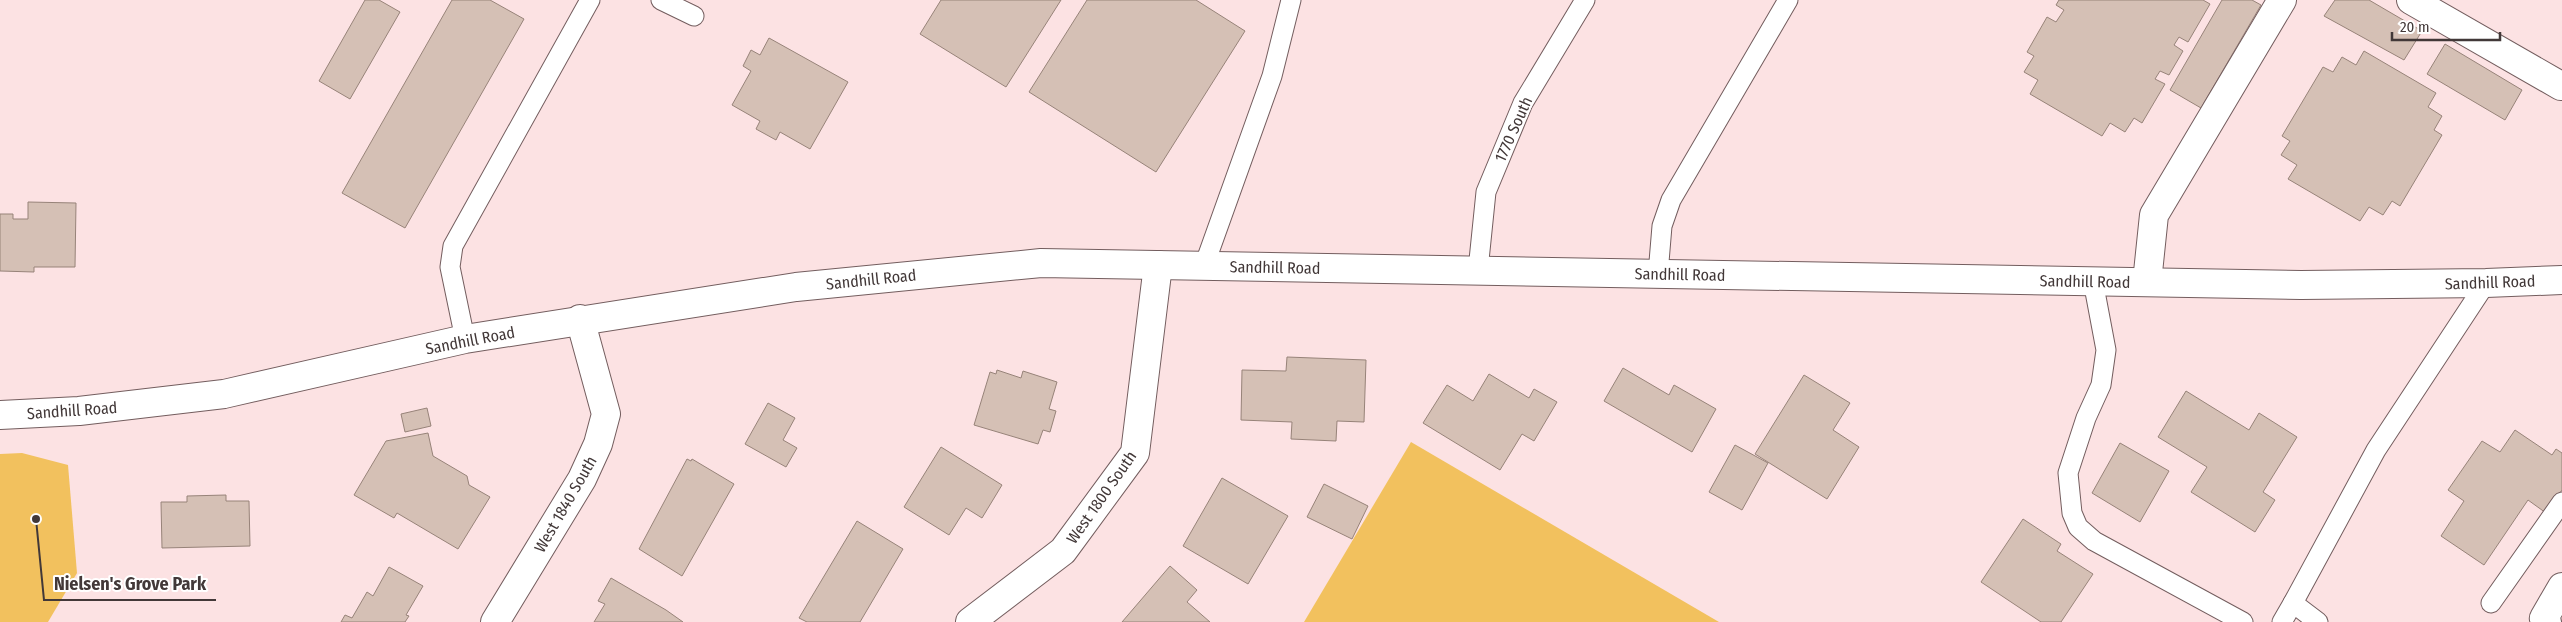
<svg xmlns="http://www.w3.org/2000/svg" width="2562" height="622" font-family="'Fira Sans Condensed',sans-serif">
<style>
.green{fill:#f2c15e}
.building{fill:#d5c0b5;stroke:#978379}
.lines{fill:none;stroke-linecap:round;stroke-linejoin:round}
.service-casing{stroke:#735d5e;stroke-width:21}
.minor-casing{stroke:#735d5e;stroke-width:30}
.tertiary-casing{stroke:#735d5e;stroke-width:30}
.service{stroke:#fff;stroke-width:19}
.minor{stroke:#fff;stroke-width:28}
.tertiary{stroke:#fff;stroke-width:28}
.labels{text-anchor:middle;stroke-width:4;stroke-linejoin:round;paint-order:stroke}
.street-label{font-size:16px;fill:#423838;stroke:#fff}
.leader{fill:none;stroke:#423838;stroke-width:2}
.callout-dot{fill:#423838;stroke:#fff;stroke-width:2}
.callout-label{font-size:18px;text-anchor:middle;font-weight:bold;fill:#423838;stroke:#fff;stroke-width:4;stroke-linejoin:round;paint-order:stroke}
</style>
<rect width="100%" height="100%" fill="#fce2e3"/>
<g class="green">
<polygon points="1411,442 1719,622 1304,622"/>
<polygon points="22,453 68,465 77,573 48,622 0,622 0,454"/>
</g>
<g class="building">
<polygon points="365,0 379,0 400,12 350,99 319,81"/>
<polygon points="452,0 490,0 524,19 405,228 342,193"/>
<polygon points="941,0 1061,0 1006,87 920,34"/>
<polygon points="1087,0 1196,0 1245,31 1156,172 1029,92"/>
<polygon points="2059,0 2203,0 2210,4 2188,42 2179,37 2174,45 2183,51 2169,75 2160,71 2155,79 2165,84 2142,123 2134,118 2125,132 2110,123 2102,136 2030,94 2038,80 2024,72 2034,56 2027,52 2047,17 2056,22 2064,10 2056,5"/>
<polygon points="2222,0 2252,0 2261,5 2201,108 2170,90"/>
<polygon points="2369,0 2422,31 2404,60 2324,16 2335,0"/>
<polygon points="769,38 848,82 810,149 780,132 776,140 756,129 760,121 732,105 751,71 743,66 751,50 760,55"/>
<polygon points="2445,44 2522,90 2505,120 2427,74"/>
<polygon points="2364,51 2436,93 2428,107 2442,116 2434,130 2442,135 2400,206 2392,201 2383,215 2369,207 2360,221 2288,179 2297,165 2281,155 2290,141 2282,136 2323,67 2333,72 2342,57 2356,65"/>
<polygon points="28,202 76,203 75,267 34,267 34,272 0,271 0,214 13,214 13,219 28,219"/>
<polygon points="1287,357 1366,360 1364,422 1337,421 1336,441 1291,439 1292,422 1241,420 1242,370 1286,371"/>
<polygon points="1623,368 1669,395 1674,385 1716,409 1692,452 1604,401"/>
<polygon points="997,370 1021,378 1023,371 1057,382 1049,409 1056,411 1050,432 1043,430 1038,444 974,425 990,372 996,374"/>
<polygon points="1489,374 1529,398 1534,389 1557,402 1534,441 1522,434 1500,470 1423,423 1447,385 1473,401"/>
<polygon points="1804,375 1850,403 1833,430 1859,447 1827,499 1755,454"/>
<polygon points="2186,391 2249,430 2259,413 2297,437 2263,492 2275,500 2255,532 2191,492 2207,467 2158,437"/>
<polygon points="768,403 795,418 783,440 797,448 786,467 745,444"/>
<polygon points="427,408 431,426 405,432 401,414"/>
<polygon points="2515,430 2552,455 2556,449 2562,453 2562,490 2546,513 2528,500 2484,565 2441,536 2464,501 2448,490 2482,441 2500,452"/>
<polygon points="428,433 433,456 467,476 469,485 490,497 458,549 397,513 394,518 354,495 386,441"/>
<polygon points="2120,443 2169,471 2140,522 2092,493"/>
<polygon points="1735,445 1768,463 1742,510 1709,492"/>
<polygon points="941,447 1002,485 982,518 966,508 949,535 904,507"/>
<polygon points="687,459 691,461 692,459 734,484 682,576 639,549"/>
<polygon points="1222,478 1288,516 1248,584 1183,546"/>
<polygon points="1324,484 1368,506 1352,539 1307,517"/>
<polygon points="226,495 226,501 249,501 250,546 162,548 161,502 187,502 187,496"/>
<polygon points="2023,519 2061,544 2057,551 2093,574 2061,622 2041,622 1981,582"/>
<polygon points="857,521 903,549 860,622 807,622 799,618"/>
<polygon points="1170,566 1197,590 1187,602 1210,622 1122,622"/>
<polygon points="389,567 423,586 406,615 409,616 405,622 341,622 345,615 352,618 367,592 373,596"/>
<polygon points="611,578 666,610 683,622 594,622 605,604 598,601"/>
</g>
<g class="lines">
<g class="service-casing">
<g id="service">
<polyline points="661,0 694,16"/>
<polyline points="1204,266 1272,76 1291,0"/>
<polyline points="1478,270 1486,192 1523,103 1585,0"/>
<polyline points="1658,274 1662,226 1671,200 1788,0"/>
<polyline points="2093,281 2106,350 2101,385 2086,418 2068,473 2072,513 2078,527 2094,541 2243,622"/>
<polyline points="465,339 450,267 453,246 590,0"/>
<polyline points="2491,603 2562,502"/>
<polyline points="2282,622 2293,603"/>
<polyline points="2318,622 2293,603 2376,450 2486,283"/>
</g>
</g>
<g class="minor-casing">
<g id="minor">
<polyline points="2411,0 2561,86"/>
<polyline points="2147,282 2154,215 2282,0"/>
<polyline points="495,622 582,479 598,444 606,414 580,319"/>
<polyline points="970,622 1063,551 1135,453 1158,265"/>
<polyline points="2547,622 2544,618 2562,587"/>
</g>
</g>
<g class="tertiary-casing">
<polyline id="tertiary" points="0,415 79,411 224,394 465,339 796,287 1041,263 2301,285 2486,283 2562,280"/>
</g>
<use href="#service" class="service"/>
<use href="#minor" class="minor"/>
<use href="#tertiary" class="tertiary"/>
</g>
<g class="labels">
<g class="street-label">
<text transform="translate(1513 129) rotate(-66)" y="6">1770 South</text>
<text transform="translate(1275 267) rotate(1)" y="6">Sandhill Road</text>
<text transform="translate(1680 274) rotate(1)" y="6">Sandhill Road</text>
<text transform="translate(871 279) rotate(-6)" y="6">Sandhill Road</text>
<text transform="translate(2085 281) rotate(1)" y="6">Sandhill Road</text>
<text transform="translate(2490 282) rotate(-2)" y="6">Sandhill Road</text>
<text transform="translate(470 340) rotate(-11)" y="6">Sandhill Road</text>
<text transform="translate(72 410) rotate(-4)" y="6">Sandhill Road</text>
<text transform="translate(1101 497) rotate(-55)" y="6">West 1800 South</text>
<text transform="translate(565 504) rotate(-60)" y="6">West 1840 South</text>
</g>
</g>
<path class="leader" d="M36 519L44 600H216"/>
<circle class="callout-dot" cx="36" cy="519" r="5"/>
<g class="callout-label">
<text x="130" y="590">Nielsen's Grove Park</text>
</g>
<path d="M2392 32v8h108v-8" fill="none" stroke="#423838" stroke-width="2.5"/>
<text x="2400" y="32" font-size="15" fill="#423838" stroke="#ffffff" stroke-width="4" paint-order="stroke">20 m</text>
</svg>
